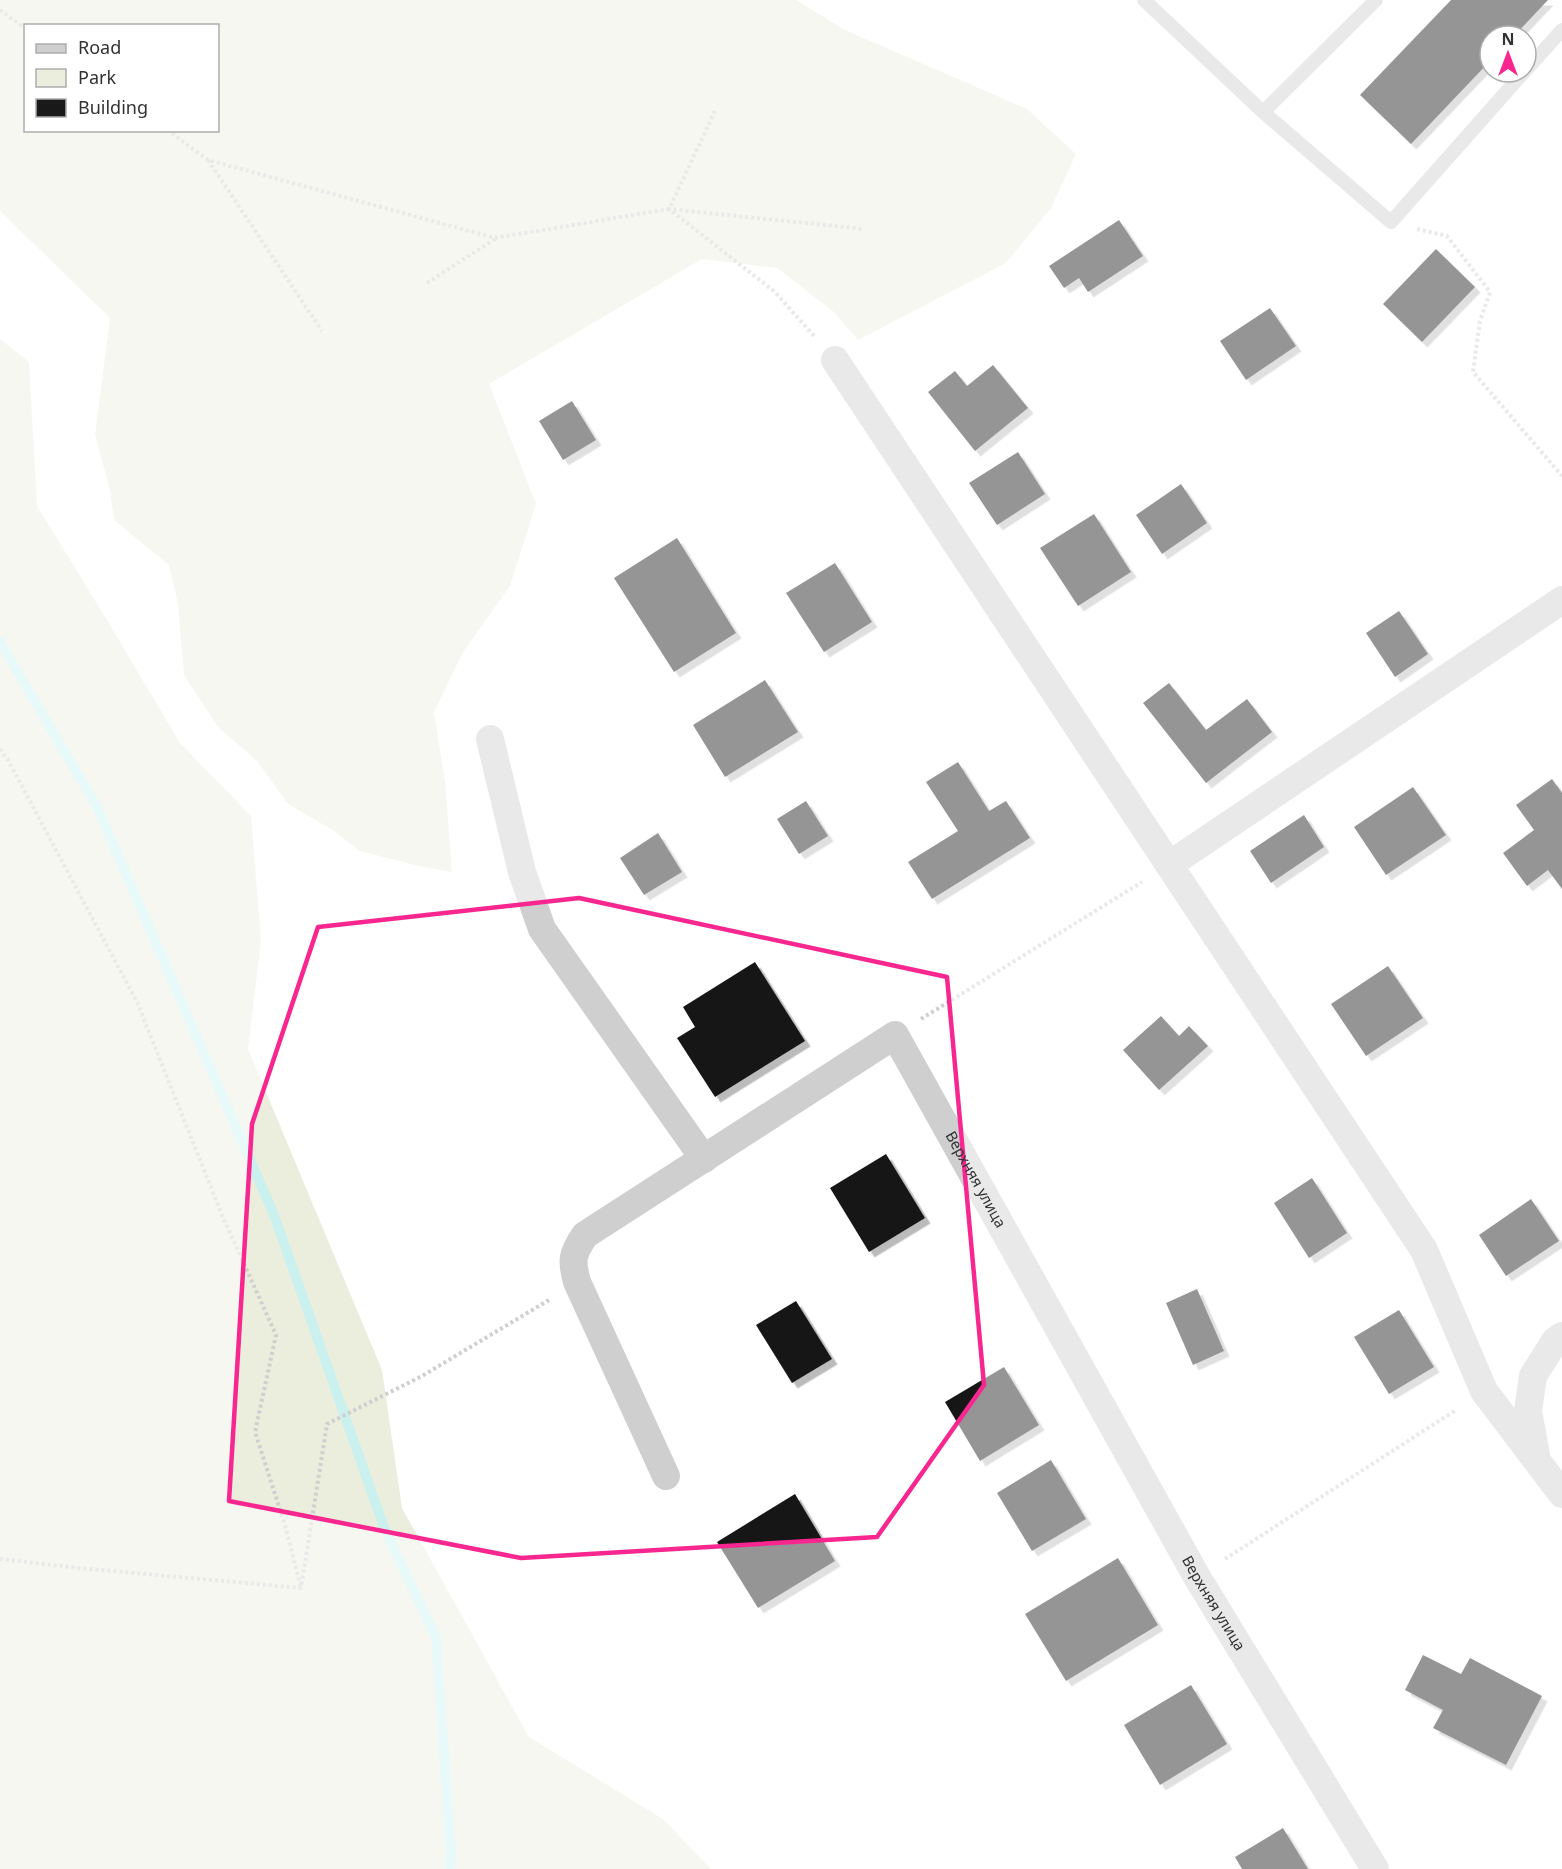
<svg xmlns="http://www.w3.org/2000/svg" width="1562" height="1869" font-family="'Noto Sans',sans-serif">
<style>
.green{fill:#eceedd;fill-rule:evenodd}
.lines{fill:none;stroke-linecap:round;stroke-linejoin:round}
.stream{stroke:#cbf1ef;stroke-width:10}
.building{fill:#191919;filter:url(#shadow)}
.path{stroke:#cfcfcf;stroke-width:4;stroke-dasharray:3 3;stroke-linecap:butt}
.service{stroke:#cfcfcf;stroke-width:14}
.minor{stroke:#cfcfcf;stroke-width:28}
.marked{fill:none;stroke:#f7278f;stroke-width:4.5;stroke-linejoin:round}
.labels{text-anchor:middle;stroke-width:6;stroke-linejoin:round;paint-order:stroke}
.street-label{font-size:15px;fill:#323232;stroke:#fff}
</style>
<defs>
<filter id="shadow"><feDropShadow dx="5.5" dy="5.5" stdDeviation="0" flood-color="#0004"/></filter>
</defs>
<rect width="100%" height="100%" fill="#fff"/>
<g class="green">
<path d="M0,0H796L845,30L1027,109L1076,154L1051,208L1006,263L858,340L834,312L777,268L702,259L489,384L536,504L510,586L463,652L434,712L445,781L452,872L419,866L360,851L334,831L288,804L257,761L218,727L184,675L178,604L169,565L114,520L110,490L95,435L110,318L0,211ZM26,26H218V130H26Z"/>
<polygon points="0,339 29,362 37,506 104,615 180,743 251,816 261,941 248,1049 382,1370 402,1508 529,1737 663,1819 711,1869 0,1869"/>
</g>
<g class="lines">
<polyline class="stream" points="0,642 97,807 274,1215 385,1530 436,1637 451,1854 450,1869"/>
</g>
<g class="building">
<polygon points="1451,0 1548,0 1514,36 1490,36 1490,61 1411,144 1360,95"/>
<polygon points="1119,220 1143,256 1088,292 1079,278 1064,288 1049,266"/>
<polygon points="1436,249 1475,287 1422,342 1383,304"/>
<polygon points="1270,308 1296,346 1246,380 1220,341"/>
<polygon points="993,365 1028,408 975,451 928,392 955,371 967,386"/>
<polygon points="572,401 596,440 563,460 539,421"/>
<polygon points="1018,452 1045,494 997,525 969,483"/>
<polygon points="1181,484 1207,523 1162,554 1136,515"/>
<polygon points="1094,514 1131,572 1078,606 1040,548"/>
<polygon points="677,538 736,633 674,672 614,578"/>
<polygon points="835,563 872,622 824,652 786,593"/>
<polygon points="1399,611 1428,654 1395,677 1366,633"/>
<polygon points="765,680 798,732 725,777 693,725"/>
<polygon points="1169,683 1206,730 1247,699 1272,732 1206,783 1143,703"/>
<polygon points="958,762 989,811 1006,801 1030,838 932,899 908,862 958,831 926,782"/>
<polygon points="1552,779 1562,793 1562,889 1548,870 1527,886 1503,853 1534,830 1516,805"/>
<polygon points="1413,787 1446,835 1386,875 1354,827"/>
<polygon points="806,801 828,836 799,854 777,819"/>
<polygon points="1304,815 1324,847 1271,883 1250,851"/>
<polygon points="658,833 682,872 644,895 620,858"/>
<polygon points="755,962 805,1041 715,1097 677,1038 695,1027 683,1007"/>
<polygon points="1388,966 1423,1018 1366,1056 1331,1004"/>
<polygon points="1161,1016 1179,1036 1189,1026 1208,1046 1159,1090 1123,1050"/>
<polygon points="886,1154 925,1218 869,1252 830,1188"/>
<polygon points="1312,1178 1347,1233 1309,1258 1274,1203"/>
<polygon points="1531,1199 1559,1241 1506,1276 1479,1235"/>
<polygon points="1197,1289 1224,1351 1193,1365 1166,1303"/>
<polygon points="796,1301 832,1359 792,1383 756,1325"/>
<polygon points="1399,1310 1434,1367 1389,1394 1354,1337"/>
<polygon points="1004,1367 1039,1425 980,1461 945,1402"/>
<polygon points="1051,1460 1086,1519 1032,1551 997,1493"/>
<polygon points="795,1494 835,1561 758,1608 717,1542"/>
<polygon points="1118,1558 1158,1625 1066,1681 1025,1614"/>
<polygon points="1423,1655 1461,1674 1470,1658 1542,1696 1506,1765 1433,1728 1443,1710 1405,1690"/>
<polygon points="1191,1685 1227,1744 1160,1785 1124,1725"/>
<polygon points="1283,1828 1308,1869 1242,1869 1235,1857"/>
</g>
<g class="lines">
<g class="path">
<polyline points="0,10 26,29"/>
<polyline points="167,130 208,160 495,238 669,209 715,111"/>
<polyline points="208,160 322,331"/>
<polyline points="1417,229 1447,236 1490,292 1480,321 1473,372 1562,476"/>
<polyline points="427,283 495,239"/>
<polyline points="814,336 775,292 669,209 864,229"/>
<polyline points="0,749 8,760 137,1002 222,1215 276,1335 255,1432 285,1525 301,1588"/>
<polyline points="921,1019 1142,882"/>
<polyline points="0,1559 79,1568 301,1588 327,1424 422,1376 549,1300"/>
<polyline points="1225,1559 1456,1410"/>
</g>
<g class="service">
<polyline points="1144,0 1263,112 1391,222 1524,72"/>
<polyline points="1526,70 1562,30"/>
<polyline points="1263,112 1376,0"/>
</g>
<g class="minor">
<polyline points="835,360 1424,1250 1484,1391 1562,1494"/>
<polyline points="490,739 522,872 542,929 704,1159"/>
<polyline points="1169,865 1562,600"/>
<polyline points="1536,1455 1528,1411 1533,1376 1555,1341 1562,1336"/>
<path id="s1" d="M666,1476L577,1282C571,1260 572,1254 585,1235L895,1035L1197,1577L1375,1869"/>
</g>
</g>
<path d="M0 0H1562V1869H0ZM579,898L947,977L984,1385L877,1537L521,1558L229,1501L252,1124L318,927Z" fill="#fff" fill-opacity=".55" fill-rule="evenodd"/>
<path class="marked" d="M579,898L947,977L984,1385L877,1537L521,1558L229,1501L252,1124L318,927Z"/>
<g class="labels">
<g class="street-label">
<text dy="5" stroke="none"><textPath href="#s1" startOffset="798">Верхняя улица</textPath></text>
<text dy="5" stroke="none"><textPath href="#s1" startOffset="1284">Верхняя улица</textPath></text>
</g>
</g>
<rect x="24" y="24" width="195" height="108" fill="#ffffff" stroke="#adadad" stroke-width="1.5"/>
<rect x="36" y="44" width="30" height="9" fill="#cfcfcf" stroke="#adadad" stroke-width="1.5"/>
<text x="78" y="54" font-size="18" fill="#323232">Road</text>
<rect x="36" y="69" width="30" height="18" fill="#eceedd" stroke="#adadad" stroke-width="1.5"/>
<text x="78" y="84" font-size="18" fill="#323232">Park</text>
<rect x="36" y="99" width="30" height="18" fill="#191919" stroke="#adadad" stroke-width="1.5"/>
<text x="78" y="114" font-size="18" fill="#323232">Building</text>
<g transform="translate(1508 54)"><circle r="28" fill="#ffffff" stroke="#adadad" stroke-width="1.5"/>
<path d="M0-4.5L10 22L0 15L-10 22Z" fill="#f7278f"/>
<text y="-9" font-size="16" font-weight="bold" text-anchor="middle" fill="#323232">N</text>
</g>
</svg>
